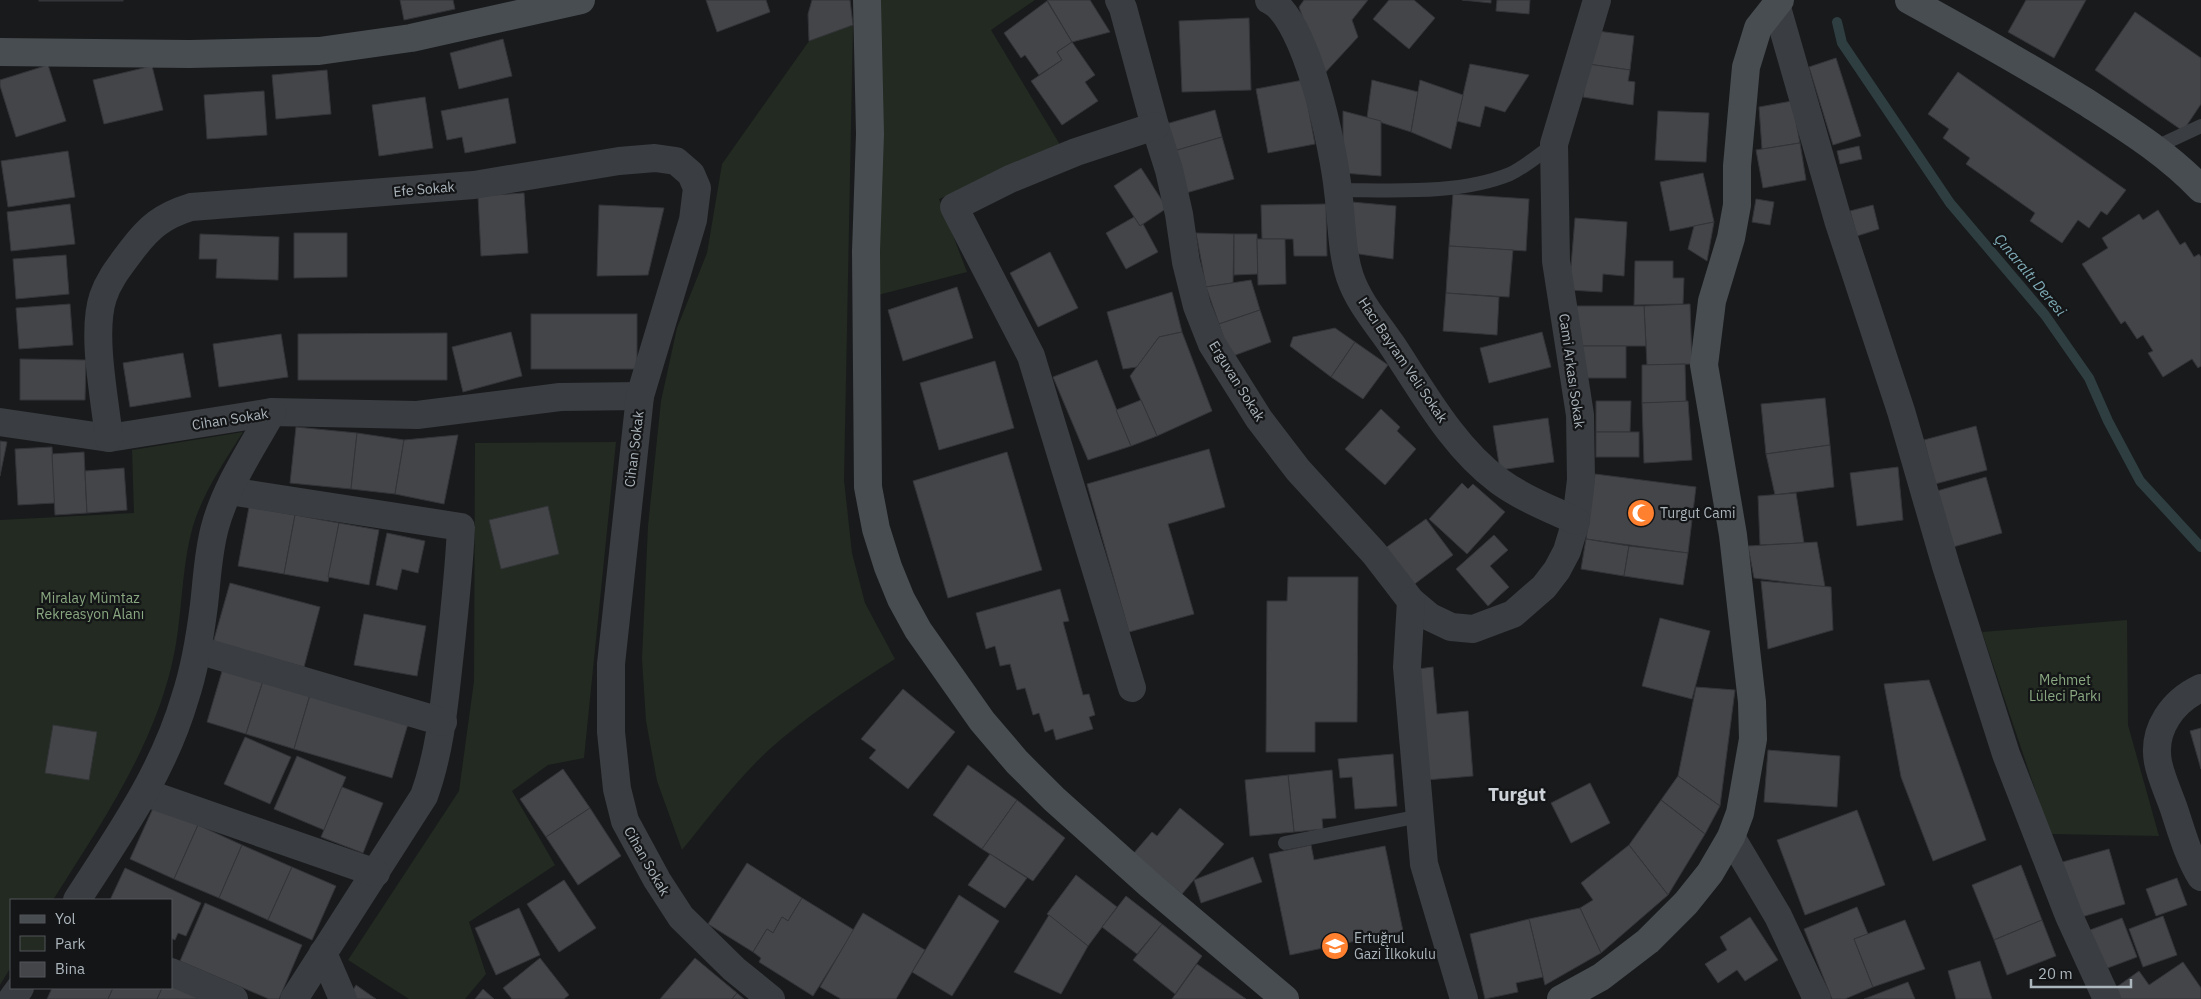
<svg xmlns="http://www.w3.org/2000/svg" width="2201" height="999" font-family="'IBM Plex Sans',sans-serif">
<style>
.green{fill:#222a21}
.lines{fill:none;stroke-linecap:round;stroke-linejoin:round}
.stream{stroke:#2e3e41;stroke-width:10}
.building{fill:#434549;stroke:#333438}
.service{stroke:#3a3d41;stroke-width:14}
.minor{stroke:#3a3d41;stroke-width:28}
.secondary{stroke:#484d51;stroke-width:28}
.labels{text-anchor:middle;stroke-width:4.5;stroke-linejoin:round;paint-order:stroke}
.street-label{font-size:14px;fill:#abb5bc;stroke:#141517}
.poi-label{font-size:14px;fill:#abb5bc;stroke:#141517;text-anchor:start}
.park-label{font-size:14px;fill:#89a881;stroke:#141517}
.water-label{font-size:15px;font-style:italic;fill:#80aeb9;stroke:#141517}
.district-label{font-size:19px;font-weight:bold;fill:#ccd2d8;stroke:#141517}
</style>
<rect width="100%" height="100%" fill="#191a1c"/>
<g class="green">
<polygon points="879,0 1035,0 991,30 1062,148 939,199 967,272 878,295"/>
<path d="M853,25L844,480L852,553L865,603L895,659C857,683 819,708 785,736C745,768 714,811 682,850L657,781L646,721L642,659L648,526L661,401L677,328L707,253L722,164L809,41Z"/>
<path d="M243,432C224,462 204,491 193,526C180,572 183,622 171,668C150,753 99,827 53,900H11V967L0,985V520L134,513L132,450Z"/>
<polygon points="616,442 584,758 548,765 512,791 555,865 469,922 486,974 465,999 409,999 348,960 459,791 474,681 475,443"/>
<polygon points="2127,620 2128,725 2159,836 2050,834 1982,632"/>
</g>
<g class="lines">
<polyline class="stream" points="1837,22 1842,43 1950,203 2045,315 2089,378 2108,421 2140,481 2201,547"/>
</g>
<g class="building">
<rect x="39" y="0" width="84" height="1"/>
<polygon points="400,0 453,0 455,9 404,20"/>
<polygon points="706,0 766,0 770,12 717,32"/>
<polygon points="812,0 850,0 853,25 809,41 808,14"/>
<polygon points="1047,0 1090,0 1110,32 1072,42"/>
<polygon points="1304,0 1368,0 1352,20 1358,37 1323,75 1299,7"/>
<polygon points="1389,0 1414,0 1435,18 1409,49 1373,19"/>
<polygon points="1462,0 1491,0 1491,3"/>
<polygon points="1497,0 1530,0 1529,14 1496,11"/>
<polygon points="2026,0 2086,0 2054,58 2008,32"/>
<polygon points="1047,1 1072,42 1057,52 1062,60 1039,75 1025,55 1021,58 1004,33"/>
<polygon points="2135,12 2201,58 2201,104 2183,131 2095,70"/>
<polygon points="1249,18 1251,90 1182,92 1179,21"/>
<polygon points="1598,31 1634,36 1630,70 1588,64"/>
<polygon points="503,39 512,76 459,89 450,53"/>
<polygon points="1072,42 1095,75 1085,82 1098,101 1062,125 1031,81 1062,60 1057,52"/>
<polygon points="1836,58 1861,136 1833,145 1809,67"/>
<polygon points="1470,64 1529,75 1505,112 1485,106 1480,127 1457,121"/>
<polygon points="1588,64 1630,70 1628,81 1635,82 1633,105 1583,97"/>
<polygon points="48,65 66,121 16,137 0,86 0,80"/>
<polygon points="152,66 163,110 104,124 93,80"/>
<polygon points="327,70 331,114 276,119 272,75"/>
<polygon points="1958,72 2126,190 2107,215 2101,211 2089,228 2078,220 2062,243 2030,221 2035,213 1966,164 1970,158 1943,138 1949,129 1928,114"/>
<polygon points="1303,80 1315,144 1268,153 1256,89"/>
<polygon points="1372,80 1418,92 1411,132 1367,118"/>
<polygon points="1420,80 1463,95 1451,149 1411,132"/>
<polygon points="264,91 267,135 207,139 204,95"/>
<polygon points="425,97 433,148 379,156 372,105"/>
<polygon points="508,98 516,143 465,153 462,137 447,140 441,111"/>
<polygon points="1792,101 1800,143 1762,149 1759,107"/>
<polygon points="1215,110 1222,137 1174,151 1166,124"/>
<polygon points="1343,111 1381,121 1381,176 1343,173"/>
<polygon points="1658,111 1709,113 1706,162 1655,160"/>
<polygon points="1222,137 1234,179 1186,193 1174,151"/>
<polygon points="1800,143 1806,180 1763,188 1756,150"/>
<polygon points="1859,146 1862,159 1840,164 1837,151"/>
<polygon points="68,151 75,197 8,207 1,161"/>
<polygon points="1141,168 1167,208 1140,226 1114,186"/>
<polygon points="1703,173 1714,222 1670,231 1660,182"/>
<polygon points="524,193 528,253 481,256 478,196"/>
<polygon points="1453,194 1529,199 1526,251 1449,246"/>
<polygon points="1756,199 1774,202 1770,225 1752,222"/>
<polygon points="1352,202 1396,206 1393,259 1352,253"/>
<polygon points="70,204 75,244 11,251 7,212"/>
<polygon points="1326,204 1327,256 1294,256 1293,239 1262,239 1261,205"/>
<polygon points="599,205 664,208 648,275 597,276"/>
<polygon points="1873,205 1879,229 1857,236 1850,211"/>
<polygon points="2158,210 2180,245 2185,242 2194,257 2199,254 2201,257 2201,366 2198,368 2192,359 2163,377 2148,353 2153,351 2143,335 2137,339 2125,321 2121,324 2082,264 2108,248 2102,238 2139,214 2143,220"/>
<polygon points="1134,217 1140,226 1143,224 1158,252 1126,269 1106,233"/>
<polygon points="1575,218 1627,222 1624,276 1603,274 1602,292 1569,290"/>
<polygon points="1714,222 1707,261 1688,249 1694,226"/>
<polygon points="294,233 347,233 347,277 294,278"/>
<polygon points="1196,233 1234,234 1233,283 1206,287"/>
<polygon points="200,234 279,237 278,280 216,278 217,259 199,259"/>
<polygon points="1234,234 1257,234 1258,274 1234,275"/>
<polygon points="1257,239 1285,239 1286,284 1258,285"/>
<polygon points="1449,246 1513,250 1509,297 1446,293"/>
<polygon points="1050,252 1078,308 1038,327 1010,273"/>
<polygon points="66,255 69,294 16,299 13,259"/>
<polygon points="1635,261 1673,261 1673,278 1684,278 1683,304 1634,305"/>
<polygon points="1251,280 1260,310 1219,324 1206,287"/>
<polygon points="957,287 973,338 903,361 888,310"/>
<polygon points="1172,292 1182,332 1159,337 1137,367 1123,369 1107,312"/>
<polygon points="1446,293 1499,297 1497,335 1443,331"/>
<polygon points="70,304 73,345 19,349 16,308"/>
<polygon points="1690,304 1692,364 1647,365 1644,306"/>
<polygon points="1575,306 1644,306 1646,346 1580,346"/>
<polygon points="1260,310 1271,342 1230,357 1219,324"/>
<rect x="531" y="314" width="106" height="55"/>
<polygon points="1335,328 1355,342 1331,377 1290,346 1293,337"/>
<polygon points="511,332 522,376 463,392 452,347"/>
<polygon points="1182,332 1212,411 1157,436 1130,376 1159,337"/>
<polygon points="1542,332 1551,367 1489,383 1480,348"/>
<polygon points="447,333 447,380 298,380 298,334"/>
<polygon points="281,334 288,377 219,387 213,344"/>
<polygon points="1355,342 1388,365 1363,399 1331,377"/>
<polygon points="1580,346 1626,346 1626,378 1579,378"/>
<polygon points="183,353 191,397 130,407 123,363"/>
<polygon points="20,359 86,360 85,400 20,400"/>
<polygon points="1097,360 1131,446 1088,460 1053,377"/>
<polygon points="995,361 1014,428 939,450 920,383"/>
<polygon points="1685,364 1686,402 1642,403 1642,365"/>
<polygon points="1825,398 1830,445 1766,454 1761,404"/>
<polygon points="1141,400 1157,436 1131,446 1116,410"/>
<polygon points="1596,401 1631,401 1630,432 1596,432"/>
<polygon points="1688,401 1692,460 1644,463 1642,403"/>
<polygon points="1381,409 1400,427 1397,431 1416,449 1385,485 1345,449"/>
<polygon points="1548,418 1554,462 1500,470 1493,426"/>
<polygon points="1976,426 1987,470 1935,484 1924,440"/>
<polygon points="296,427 357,433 351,489 290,483"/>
<rect x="1596" y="432" width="43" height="25"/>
<polygon points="357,433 404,440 395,494 351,489"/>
<polygon points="458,435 444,504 395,494 404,440"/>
<polygon points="0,441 7,442 0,476"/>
<polygon points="1830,445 1834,487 1775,495 1766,454"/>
<polygon points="52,447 55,503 18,505 15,449"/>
<polygon points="1209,449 1225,507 1168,524 1194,614 1129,632 1087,484"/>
<polygon points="84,452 87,513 55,515 52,454"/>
<polygon points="1007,452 1042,570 948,598 913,481"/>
<polygon points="1898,467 1903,520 1857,526 1850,473"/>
<polygon points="124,468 127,510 87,513 85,471"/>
<polygon points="1595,474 1696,487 1688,553 1586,539"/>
<polygon points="1986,477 2002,533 1953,547 1937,491"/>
<polygon points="1462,483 1468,489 1473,484 1505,512 1467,554 1429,519"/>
<polygon points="1796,493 1804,543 1760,545 1758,496"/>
<polygon points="548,506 559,554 501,569 489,520"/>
<polygon points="249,507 295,515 284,574 238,566"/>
<polygon points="295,515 339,523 328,582 284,574"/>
<polygon points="1426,519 1453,555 1412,586 1384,549"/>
<polygon points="339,523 379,530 369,585 328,577"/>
<polygon points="387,533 425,541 418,573 402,569 397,590 376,585"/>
<polygon points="1494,535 1508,550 1490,566 1509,587 1488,606 1456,569"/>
<polygon points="1586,539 1629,546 1624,576 1581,569"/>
<polygon points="1817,542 1825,587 1754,578 1748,546"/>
<polygon points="1629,546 1688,553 1683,585 1624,576"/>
<polygon points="1288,577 1358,577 1357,722 1315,722 1315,752 1266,752 1267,601 1287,601"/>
<polygon points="1761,581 1831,587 1833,630 1768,649"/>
<polygon points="230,583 320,607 304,667 213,643"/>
<polygon points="1060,589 1069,621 1063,622 1083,695 1089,694 1095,715 1089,717 1093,729 1056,740 1053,729 1045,732 1039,713 1033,715 1025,688 1017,690 1010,664 1000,666 995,646 986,649 976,613"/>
<polygon points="364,614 426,626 417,676 354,665"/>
<polygon points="1660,618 1710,631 1692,699 1642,686"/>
<polygon points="1433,667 1437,714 1468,711 1473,776 1426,780 1418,669"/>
<polygon points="223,668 263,681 246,734 207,722"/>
<polygon points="1929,680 1986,840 1933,861 1901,777 1884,684"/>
<polygon points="263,681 310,695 294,749 246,734"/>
<polygon points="1696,687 1735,690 1720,806 1678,776"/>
<polygon points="903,689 955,732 908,789 869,758 876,750 861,739"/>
<polygon points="310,695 408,724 392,778 294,749"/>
<polygon points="53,725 97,732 89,780 45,773"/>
<polygon points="2201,728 2201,769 2190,731"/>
<polygon points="245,737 291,757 270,804 224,784"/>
<polygon points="1768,750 1840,756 1837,807 1764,802"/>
<polygon points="1393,754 1397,806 1355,809 1352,777 1340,778 1338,759"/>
<polygon points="297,756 346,777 324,830 274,809"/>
<polygon points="968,765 1017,800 982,849 933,815"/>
<polygon points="563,769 590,808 546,837 520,799"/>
<polygon points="1332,770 1336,818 1322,819 1323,829 1294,832 1288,775"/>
<polygon points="1288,775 1294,832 1250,836 1245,780"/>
<polygon points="1678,776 1720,806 1705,834 1661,800"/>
<polygon points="1590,783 1610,823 1571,843 1551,803"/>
<polygon points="342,787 383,803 363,853 321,837"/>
<polygon points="1017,800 1065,838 1033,881 982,849"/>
<polygon points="1661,800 1705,834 1668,895 1629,845"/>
<polygon points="154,806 198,825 174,879 130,859"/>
<polygon points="590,808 621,856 578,885 546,837"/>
<polygon points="1180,808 1224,844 1182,894 1133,854 1152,832 1157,836"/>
<polygon points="1857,810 1885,885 1805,915 1777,840"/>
<polygon points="198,825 242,845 219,898 174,879"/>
<polygon points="242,845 292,867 268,920 219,898"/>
<polygon points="1311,845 1314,860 1385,846 1403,931 1290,955 1269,854"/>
<polygon points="1629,845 1668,895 1601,953 1580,908 1593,900 1581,883"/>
<polygon points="2109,849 2125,904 2075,919 2059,863"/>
<polygon points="990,854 1027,878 1005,908 968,885"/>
<polygon points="1253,857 1262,882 1201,903 1194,880"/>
<polygon points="747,863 802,898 788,921 782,917 773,933 767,929 753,952 708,924"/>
<polygon points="2021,865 2042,920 1994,940 1972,885"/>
<polygon points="292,867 336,886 312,940 268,920"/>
<polygon points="125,868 201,903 186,936 178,933 175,940 171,938 171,900 110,900"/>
<polygon points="1076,875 1117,907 1088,946 1047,914"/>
<polygon points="2177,878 2187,905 2156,916 2146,889"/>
<polygon points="564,880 596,928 559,952 527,904"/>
<polygon points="959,895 999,921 952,996 912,972"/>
<polygon points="1126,896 1162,924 1137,954 1102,927"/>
<polygon points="802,898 854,930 813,996 759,962 761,958 753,952 767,929 773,933 782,917 788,921"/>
<polygon points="205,903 302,945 279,999 269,999 180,961"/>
<polygon points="1857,907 1868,934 1854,939 1873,987 1845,999 1832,999 1804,929"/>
<polygon points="519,908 540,955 496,975 475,928"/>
<polygon points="1580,908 1601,953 1545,985 1529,919"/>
<polygon points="863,913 925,950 896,999 841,999 820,987"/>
<polygon points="1049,915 1088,946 1061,994 1014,972"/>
<polygon points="2163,916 2177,955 2143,967 2129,929"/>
<polygon points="1750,917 1778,960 1745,981 1737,970 1718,983 1705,964 1727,950 1720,937"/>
<polygon points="2122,918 2137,957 2097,972 2082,933"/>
<polygon points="1529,919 1543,977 1516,983 1518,992 1485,999 1470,934"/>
<polygon points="1905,920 1925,969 1873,987 1854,939"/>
<polygon points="2042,920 2056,956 2007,975 1994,940"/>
<polygon points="1162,924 1202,956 1175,994 1133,960"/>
<polygon points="540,958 569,995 564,999 512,999 503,988"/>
<polygon points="695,958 737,993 732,999 660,999"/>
<polygon points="1980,961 1992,999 1956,999 1948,971"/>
<polygon points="2183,962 2201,988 2201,999 2121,999 2114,989 2139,971 2149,985"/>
<polygon points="1197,964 1246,999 1172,999"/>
<polygon points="1908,982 1915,999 1864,999"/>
<polygon points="171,984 206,999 157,999 162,988 171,988"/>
<polygon points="356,985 376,999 355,999 352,992"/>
<polygon points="52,988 113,988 108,999 47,999"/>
<polygon points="113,988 162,988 157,999 108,999"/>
<polygon points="483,989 494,999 475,999"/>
<polygon points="737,993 744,999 732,999"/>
</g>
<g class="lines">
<g class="service">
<polyline points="2154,148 2201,126"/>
<path d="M1338,190C1392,190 1459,195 1510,174C1525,167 1540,154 1554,144"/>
<polyline points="1285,843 1420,816"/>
</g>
<g class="minor">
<polyline points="1119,0 1123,8 1155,126 1169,170 1179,214 1186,262 1197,306 1212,344 1259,419 1298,470 1374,553 1411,601 1430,617 1451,627 1473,629 1513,614 1544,587 1557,570 1567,551 1576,521 1581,480 1580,415 1556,261 1554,144 1597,0"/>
<path d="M1269,0C1307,17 1334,151 1338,191C1342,220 1341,250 1350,277C1359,303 1377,323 1392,345C1423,392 1453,447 1499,481C1522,498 1551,509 1576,521"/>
<polyline points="1776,4 1838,220 1901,411 1946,566 2006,754 2069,916 2107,999"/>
<polyline points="0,422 109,438 272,412 417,415 560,397 640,396"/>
<path d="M109,438C105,400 91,333 103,297C109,279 120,266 131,251C149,227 162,216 191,207L474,185L619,161L655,158L676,161L691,174L697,188L693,220L640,396L611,664V732L617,789L625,821L657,880L681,917L734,969L771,999"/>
<path d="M229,491L461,527C459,572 454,616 449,661C444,706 440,752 424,796L294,999"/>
<polyline points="1411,601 1407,667 1424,864 1464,999"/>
<polyline points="198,650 443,722"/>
<polyline points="1132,688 1031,356 954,207 1010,179 1076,152 1155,126"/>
<path d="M2201,688C2173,701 2152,729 2158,762C2161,778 2169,794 2174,809C2182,833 2188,856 2201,877"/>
<polyline points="146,793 376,873"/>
<polyline points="1731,837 1778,916 1817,999"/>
<path d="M77,900C119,835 163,773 185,698C195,668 200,637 204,605C207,579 208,552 215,527C226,486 252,448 272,412"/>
<polyline points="323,953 343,999"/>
<polyline points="171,972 234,999"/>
<polyline points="12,999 20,988"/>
</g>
<g class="secondary">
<polyline points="867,0 870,134 866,251 868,487 876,529 888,567 901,599 918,630 982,721 1017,762 1054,799 1150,885 1285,999"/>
<path d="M1909,0C1969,33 2028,66 2086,102C2126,128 2168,154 2201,189"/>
<polyline points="0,52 190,54 319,51 411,38 581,0"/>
<polyline points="1561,999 1601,977 1648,941 1686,903 1710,873 1731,837 1740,813 1753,739 1752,702 1733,535 1704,365 1712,301 1731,238 1737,205 1737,166 1746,67 1758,28 1780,0"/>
</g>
</g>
<defs>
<g id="mosque-disc" transform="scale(1.4375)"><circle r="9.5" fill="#ff812f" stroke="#141517"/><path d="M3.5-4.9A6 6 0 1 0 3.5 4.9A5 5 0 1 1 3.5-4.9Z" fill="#fff"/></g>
<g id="school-disc" transform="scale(1.4375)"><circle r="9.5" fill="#ff812f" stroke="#141517"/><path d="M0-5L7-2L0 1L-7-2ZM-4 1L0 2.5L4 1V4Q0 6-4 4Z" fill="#fff"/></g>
</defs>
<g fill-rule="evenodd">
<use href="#mosque-disc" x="1641" y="513"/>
<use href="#school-disc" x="1335" y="946"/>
</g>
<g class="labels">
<g class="street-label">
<text transform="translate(424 189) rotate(-5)" y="5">Efe Sokak</text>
<text transform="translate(1403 360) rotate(56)" y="5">Hacı Bayram Veli Sokak</text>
<text transform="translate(1572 371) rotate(82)" y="5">Cami Arkası Sokak</text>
<text transform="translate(1237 381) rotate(58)" y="5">Erguvan Sokak</text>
<text transform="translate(230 419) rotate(-9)" y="5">Cihan Sokak</text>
<text transform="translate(634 449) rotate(-83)" y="5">Cihan Sokak</text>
<text transform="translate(647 861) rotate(60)" y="5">Cihan Sokak</text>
</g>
<g class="poi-label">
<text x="1660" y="518">Turgut Cami</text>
<text x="1354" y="943">Ertuğrul<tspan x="1354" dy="16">Gazi İlkokulu</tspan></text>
</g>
<g class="park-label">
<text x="90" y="603">Miralay Mümtaz<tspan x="90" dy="16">Rekreasyon Alanı</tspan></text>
<text x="2065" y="685">Mehmet<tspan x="2065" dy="16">Lüleci Parkı</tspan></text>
</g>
<g class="water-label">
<text transform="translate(2030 275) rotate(50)" y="5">Çınaraltı Deresi</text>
</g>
<g class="district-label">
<text x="1517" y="801">Turgut</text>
</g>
</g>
<rect x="10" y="899" width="162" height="90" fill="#141517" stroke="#505559"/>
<rect x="20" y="915" width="25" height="8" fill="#484d51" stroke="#505559"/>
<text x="55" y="924" font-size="15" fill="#abb5bc">Yol</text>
<rect x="20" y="936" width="25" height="15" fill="#222a21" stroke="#505559"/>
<text x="55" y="949" font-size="15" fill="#abb5bc">Park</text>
<rect x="20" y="962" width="25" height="15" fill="#434549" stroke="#505559"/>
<text x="55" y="974" font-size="15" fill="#abb5bc">Bina</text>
<path d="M2031 979v8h100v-8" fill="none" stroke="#abb5bc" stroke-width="2.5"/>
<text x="2038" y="979" font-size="15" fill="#abb5bc" stroke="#141517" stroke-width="4" paint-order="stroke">20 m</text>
</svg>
